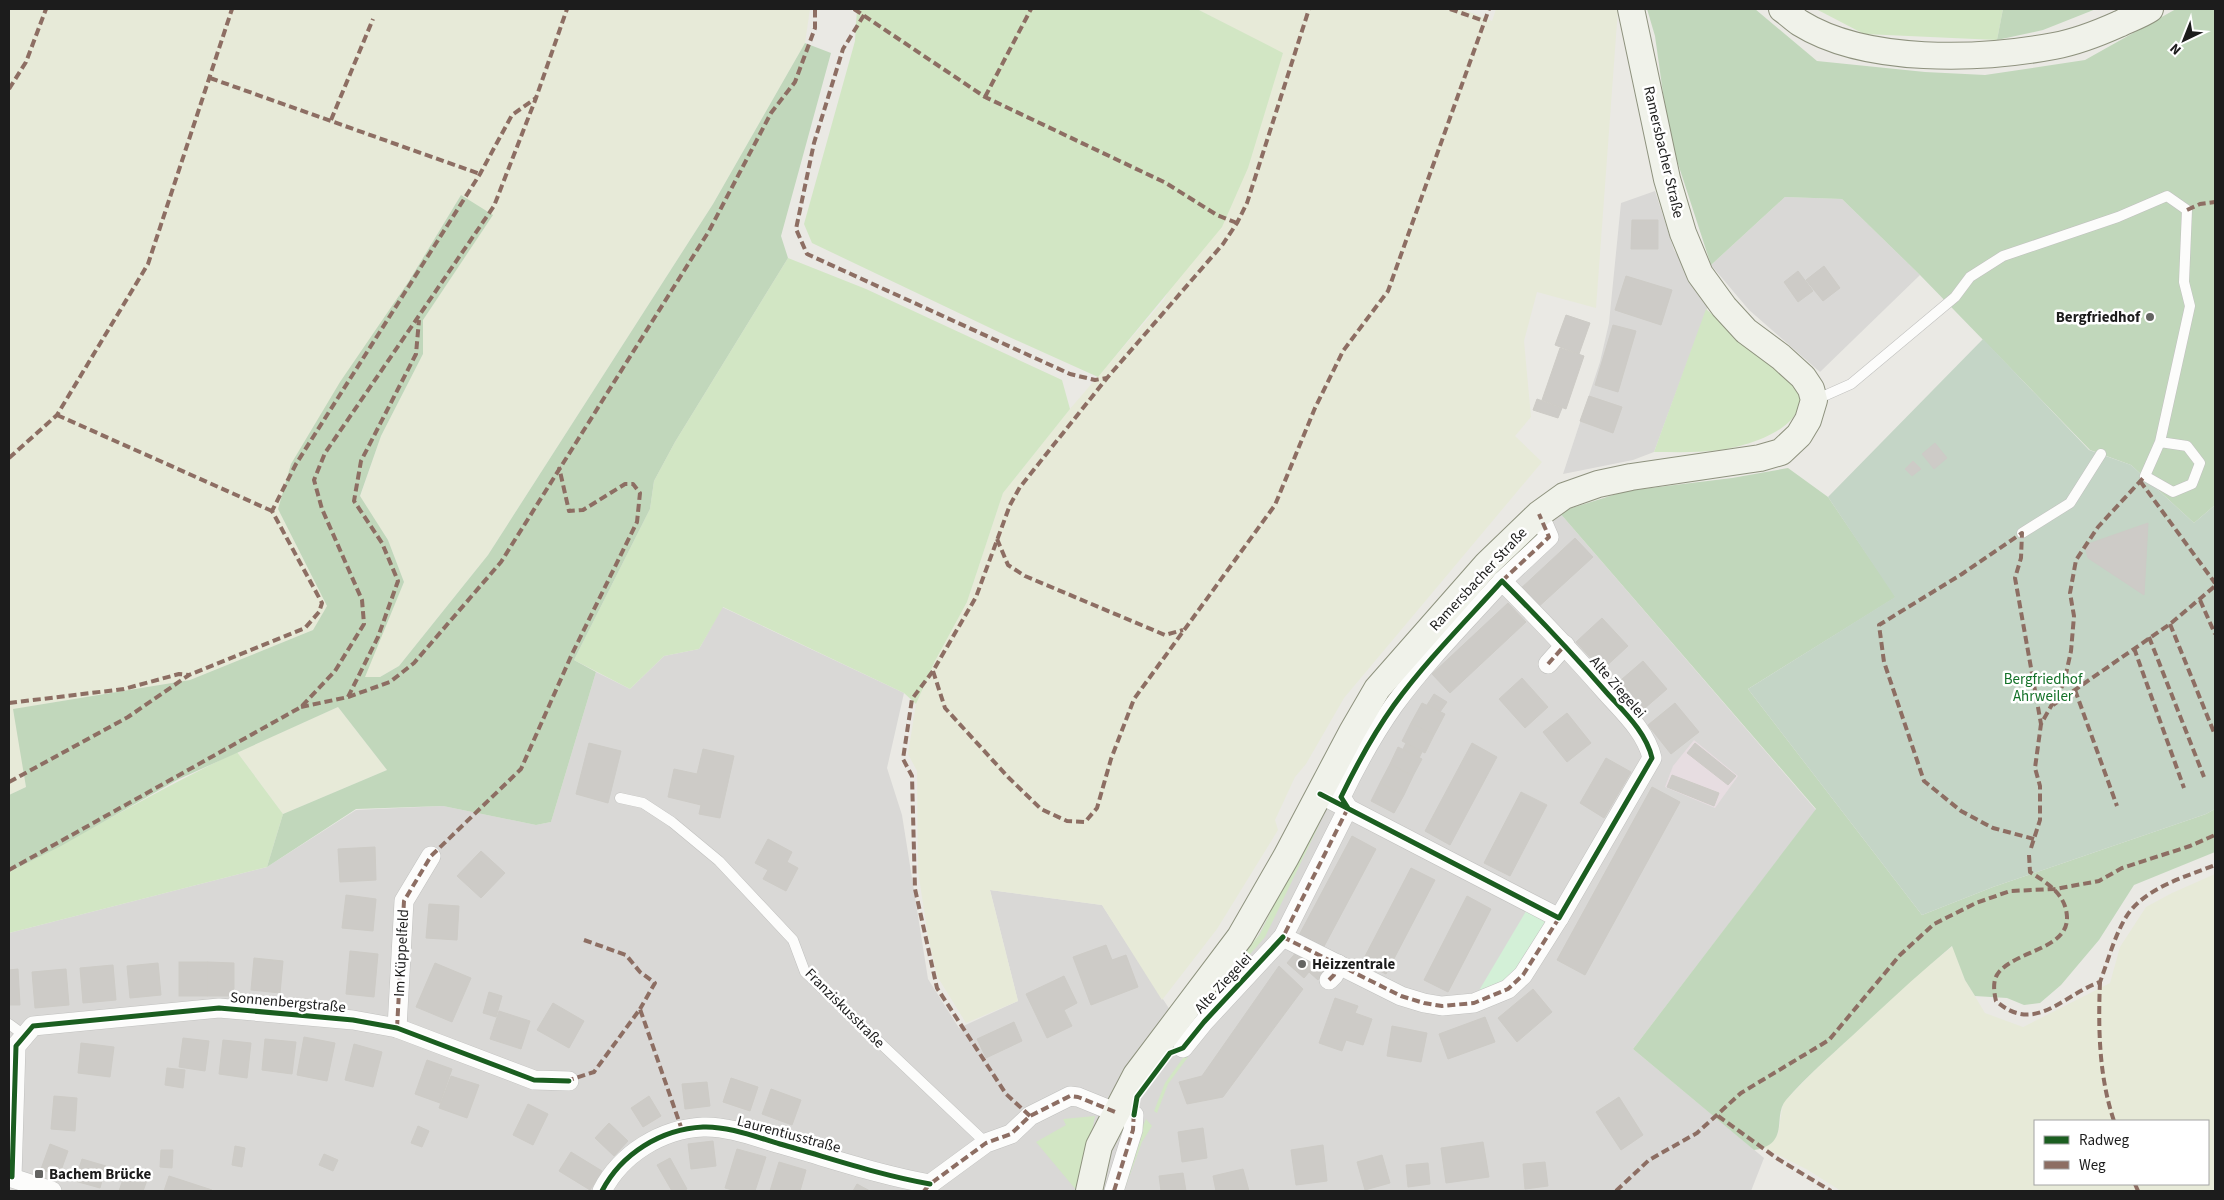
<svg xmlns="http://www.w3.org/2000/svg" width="2224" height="1200" font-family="'Source Sans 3',sans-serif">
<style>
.residential{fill:#d9d8d6}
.industrial{fill:#e7dde1}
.farmland{fill:#e7ead8;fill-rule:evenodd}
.grass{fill:#d2e6c4}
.forest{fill:#c1d7bb}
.cemetery{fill:#c4d5c6}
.park{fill:#d3f0d7}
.building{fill:#cdcbc7;stroke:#cdcbc6}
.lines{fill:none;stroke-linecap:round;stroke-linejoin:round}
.service-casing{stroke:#c1c1bf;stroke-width:11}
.minor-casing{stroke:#c1c1bf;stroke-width:20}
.secondary-casing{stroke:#8e927e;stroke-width:28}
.service{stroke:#fcfcfb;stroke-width:10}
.minor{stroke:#fcfcfb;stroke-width:19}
.secondary{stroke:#f0f2ea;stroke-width:26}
.quiet{stroke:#8d6e63;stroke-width:4;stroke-dasharray:8 4;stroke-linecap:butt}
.cycleway-casing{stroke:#fff;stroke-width:8}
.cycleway{stroke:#1b5e20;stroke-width:5}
.poi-dot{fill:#646462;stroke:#fff;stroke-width:2}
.labels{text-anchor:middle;stroke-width:5;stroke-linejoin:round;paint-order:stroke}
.street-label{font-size:15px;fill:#1c1c1c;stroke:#fff}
.poi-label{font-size:15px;font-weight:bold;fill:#1c1c1c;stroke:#fff;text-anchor:start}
.park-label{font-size:15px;fill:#137128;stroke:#fff}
</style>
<rect width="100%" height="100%" fill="#eae9e4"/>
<g class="residential">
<polygon points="1655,191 1674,250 1708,306 1654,452 1633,460 1563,474 1600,362 1609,323 1621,203"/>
<polygon points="1785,197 1842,199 1920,275 1820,372 1749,310 1711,265"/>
<polygon points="1559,512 1816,810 1633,1049 1764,1158 1751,1191 9,1191 9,933 267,867 356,810 443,806 536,825 551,822 596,672 630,689 664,656 699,649 722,607 904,693 887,768 902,815 928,979 959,1028 1018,1001 990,890 1102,905 1181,1027 1251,949 1367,730"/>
</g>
<polygon class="industrial" points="1694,740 1738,776 1715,808 1665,787 1673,766"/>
<g class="farmland">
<polygon points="9,9 810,9 805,43 713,204 488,555 399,666 380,677 364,677 404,582 388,540 360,497 381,436 423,354 423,320 492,216 461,195 409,281 278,509 327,606 313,630 190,680 14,709 26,787 9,795"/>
<polygon points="1197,9 1462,9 1492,21 1496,9 1618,9 1596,308 1537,292 1524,341 1531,417 1515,436 1542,462 1344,698 1306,764 1295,777 1275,820 1278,830 1217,929 1162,1000 1102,905 990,890 1018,1001 966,1023 937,976 928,936 918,871 917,771 908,754 916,704 935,661 967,602 1003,493 1069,410 1164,300 1283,54"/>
<polygon points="338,707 387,770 283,814 237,752"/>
<path d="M2215,874V1191H1841L1808,1170L1764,1148L1778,1134L1783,1103L1812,1073L1919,973L1953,946L1965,980L1985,1013L2023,1027L2110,983L2120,947L2146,907L2172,893ZM2035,1121H2208V1184H2035Z"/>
</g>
<g class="grass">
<polygon points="857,9 1197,9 1283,53 1248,168 1222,227 1098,377 1007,336 812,243 804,224 855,41"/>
<polygon points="1816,9 2003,9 1997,40 1864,34"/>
<polygon points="788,258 866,289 1062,380 1070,409 1003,493 967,602 935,661 916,704 904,693 723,607 699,649 664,656 630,689 574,660 650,509 654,481 675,442"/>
<path d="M1706,309L1795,385C1796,389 1800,395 1800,399C1800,431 1744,447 1720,450C1698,453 1675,452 1654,452Z"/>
<path d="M237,752L283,814L267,867L9,933V872C86,833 159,789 237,752Z"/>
<polygon points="1314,822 1319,825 1265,937 1189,1024 1186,1021 1260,934"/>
<polygon points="1185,1055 1188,1057 1168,1084 1157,1113 1154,1111 1165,1083"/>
<polygon points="1095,1116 1089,1147 1077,1191 1036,1142 1066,1125 1063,1119"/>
<polygon points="1146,1119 1152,1126 1142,1142 1124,1191 1118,1191 1127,1160"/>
</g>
<g class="forest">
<polygon points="1647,9 1755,9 1817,61 1925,72 1985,75 2085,60 2176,9 2215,9 2215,505 2194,523 2131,465 2090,450 1920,275 1842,199 1785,197 1711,265 1669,136 1655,36"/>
<polygon points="2003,9 2096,9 2043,30 1997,40"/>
<polygon points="805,43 831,53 781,236 788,258 675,442 654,481 650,509 574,660 596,672 551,822 536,825 443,806 356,809 267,867 283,814 387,770 338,707 177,780 61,846 9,872 9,795 26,787 13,709 190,680 313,630 327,606 278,509 291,464 340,382 409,281 461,195 493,215 423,320 423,354 381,436 360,496 388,540 404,582 365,677 380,677 399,666 488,555 713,204"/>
<path d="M1788,468L1828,497L1896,597L1748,689L1922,915L1993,887L2206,814L2215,809V852L2134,885L2099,940L2061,985L2040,1003L2024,1005L2007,998L1975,996L1965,980L1952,946C1917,975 1885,1005 1852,1036C1829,1057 1806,1077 1786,1100C1772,1116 1791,1144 1754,1150L1633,1049L1816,809L1559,512L1626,491L1732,478Z"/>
</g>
<polygon class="cemetery" points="1983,339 2089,450 2131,465 2194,523 2215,505 2215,809 2206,814 1993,887 1922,915 1748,689 1895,597 1828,497"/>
<polygon class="park" points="1528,908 1552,922 1520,972 1474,999"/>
<g class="building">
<polygon points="1632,220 1658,220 1658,249 1631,249"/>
<polygon points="1824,266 1840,288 1823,301 1806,280"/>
<polygon points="1798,271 1813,291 1798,302 1784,282"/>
<polygon points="1626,276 1672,290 1661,325 1615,310"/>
<polygon points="1566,315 1590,323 1579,354 1555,345"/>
<polygon points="1613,325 1636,331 1618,392 1595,385"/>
<polygon points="1560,348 1584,356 1566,409 1542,400"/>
<polygon points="1589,396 1622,407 1613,433 1580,421"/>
<polygon points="1537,399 1562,408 1558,418 1533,410"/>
<polygon points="1935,443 1947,458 1934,469 1922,454"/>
<polygon points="1913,461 1921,469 1912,476 1905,469"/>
<polygon points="2148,523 2144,595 2088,558 2086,550 2088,544"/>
<polygon points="1575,538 1593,557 1535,610 1518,591"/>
<polygon points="1508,603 1526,622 1450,693 1432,674"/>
<polygon points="1602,618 1628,646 1602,670 1576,642"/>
<polygon points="1643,661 1667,689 1638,714 1614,686"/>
<polygon points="1522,678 1548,707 1525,728 1499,699"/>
<polygon points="1434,694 1447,702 1440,712 1427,705"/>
<polygon points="1422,703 1445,714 1434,735 1411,723"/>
<polygon points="1675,703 1699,732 1671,754 1648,725"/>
<polygon points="1567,713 1591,743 1567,762 1543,732"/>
<polygon points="1411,723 1434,735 1425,753 1402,741"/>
<polygon points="589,743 621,751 608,803 576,794"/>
<polygon points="1406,743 1422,752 1419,758 1403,749"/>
<polygon points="1472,743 1497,757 1450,845 1425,831"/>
<polygon points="1695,743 1736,776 1728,785 1687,753"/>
<polygon points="1398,747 1422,759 1413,776 1390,764"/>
<polygon points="703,749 734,756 720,818 699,814 701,805 668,797 674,769 697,774"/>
<polygon points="1606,758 1631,772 1604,818 1580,803"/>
<polygon points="1390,764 1413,776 1404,795 1380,783"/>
<polygon points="1672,775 1719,793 1714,806 1667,787"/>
<polygon points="1380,783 1404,795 1394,813 1371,801"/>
<polygon points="1652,787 1680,802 1585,975 1557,960"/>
<polygon points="1521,792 1547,805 1510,876 1484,863"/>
<polygon points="1352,836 1376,849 1321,952 1297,939"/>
<polygon points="768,839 792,852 787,862 798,868 786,891 763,879 768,870 755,863"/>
<polygon points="375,847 376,880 340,882 338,849"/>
<polygon points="481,851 505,873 481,898 457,876"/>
<polygon points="1411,868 1435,880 1386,974 1362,962"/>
<polygon points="346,895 376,899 373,931 342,928"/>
<polygon points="1467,896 1491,909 1448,992 1424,980"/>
<polygon points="429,904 459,906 457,940 426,938"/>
<polygon points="1106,945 1112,960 1126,955 1138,987 1091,1005 1073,957"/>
<polygon points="1299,949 1317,960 1315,965 1324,971 1318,980 1309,972 1304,978 1287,963"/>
<polygon points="350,951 378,954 374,997 346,994"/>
<polygon points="254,958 283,961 280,993 251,990"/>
<rect x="179" y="962" width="28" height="34"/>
<polygon points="207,962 234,963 234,996 207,996"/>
<polygon points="158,963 161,995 130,998 127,966"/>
<polygon points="435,963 471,978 452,1022 416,1007"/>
<polygon points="113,965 116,1000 83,1003 80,968"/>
<polygon points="1279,966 1303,989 1223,1097 1187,1104 1179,1082 1202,1076"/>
<polygon points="18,969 20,1005 9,1005 9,970"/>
<polygon points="66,969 69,1005 35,1008 32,972"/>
<polygon points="1064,976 1077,1003 1064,1010 1072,1026 1047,1038 1026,994"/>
<polygon points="1533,989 1552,1012 1517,1042 1498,1018"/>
<polygon points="489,992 502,996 496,1017 483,1013"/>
<polygon points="1335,998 1358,1006 1355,1013 1372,1019 1363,1045 1346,1040 1342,1051 1319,1043"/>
<polygon points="553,1003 584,1021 569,1048 537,1030"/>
<polygon points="499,1011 530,1021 521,1049 490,1039"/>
<polygon points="1485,1017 1495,1042 1448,1059 1439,1034"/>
<polygon points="1014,1022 1022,1041 986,1058 977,1039"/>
<polygon points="1392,1026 1427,1033 1421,1062 1387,1056"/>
<polygon points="304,1037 335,1043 327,1081 297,1075"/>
<polygon points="183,1038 209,1041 205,1071 179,1067"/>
<polygon points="265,1039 296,1042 292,1074 262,1070"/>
<polygon points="223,1040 251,1043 247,1078 219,1074"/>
<polygon points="81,1043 114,1047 110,1077 78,1073"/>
<polygon points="354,1044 382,1052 373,1087 345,1080"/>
<polygon points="427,1060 452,1069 440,1103 415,1094"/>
<polygon points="167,1068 185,1070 183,1088 165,1085"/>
<polygon points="451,1076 479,1085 467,1118 439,1108"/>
<polygon points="731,1078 758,1087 750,1111 723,1102"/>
<polygon points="707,1082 710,1106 685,1109 682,1084"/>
<polygon points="771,1089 801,1100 792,1125 762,1114"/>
<polygon points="54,1096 77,1098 75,1131 51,1129"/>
<polygon points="649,1096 661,1116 643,1127 631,1108"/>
<polygon points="1619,1097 1643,1135 1621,1150 1596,1112"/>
<polygon points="528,1104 548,1114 533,1145 513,1135"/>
<polygon points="609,1123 628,1141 614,1156 595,1138"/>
<polygon points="418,1126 429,1131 422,1147 411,1143"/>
<polygon points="1203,1128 1207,1158 1182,1162 1178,1132"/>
<polygon points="713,1141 716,1166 691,1169 688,1144"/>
<polygon points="1483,1142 1489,1177 1446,1183 1441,1148"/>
<polygon points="50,1144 68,1151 59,1176 41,1169"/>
<polygon points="1323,1145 1327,1181 1296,1185 1291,1150"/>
<polygon points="235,1146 245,1148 242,1167 232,1165"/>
<polygon points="737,1149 766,1157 755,1191 736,1191 725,1188"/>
<polygon points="161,1150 173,1150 172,1168 160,1167"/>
<polygon points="571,1152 602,1171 590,1190 559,1171"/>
<polygon points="324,1154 338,1160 333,1171 319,1165"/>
<polygon points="1382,1155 1390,1183 1365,1190 1357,1162"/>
<polygon points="670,1158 687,1189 683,1191 672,1191 657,1165"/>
<polygon points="82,1159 106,1166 100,1188 75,1181"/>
<polygon points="779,1162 806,1170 800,1191 770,1191"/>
<polygon points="1545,1162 1548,1186 1525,1189 1523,1164"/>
<polygon points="1428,1163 1430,1184 1408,1187 1406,1165"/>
<polygon points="127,1168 149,1175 143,1191 119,1191"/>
<polygon points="1243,1169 1249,1191 1216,1191 1213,1176"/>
<polygon points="1183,1173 1186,1191 1161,1191 1159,1176"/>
<polygon points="169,1176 212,1190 211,1191 164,1191"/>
<polygon points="857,1184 870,1191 853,1191"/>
</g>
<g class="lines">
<g class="service-casing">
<g id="service">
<polyline points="1815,400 1851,384 1955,297 1970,277 2003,256 2118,217 2167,196 2187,210 2184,282 2190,306 2160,442 2145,476 2173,492 2192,484 2200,463 2187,446 2160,442"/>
<polyline points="2022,533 2070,503 2101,454"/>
<polyline points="620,798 643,803 672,822 719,861 793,940 805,972 986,1143"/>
<polyline points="9,1024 24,1035"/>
</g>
</g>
<g class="minor-casing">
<g id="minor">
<polyline points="1502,581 1549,537 1539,514"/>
<polyline points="1548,664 1565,645"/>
<path d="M1320,794L1559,918L1652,758C1646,732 1624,712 1607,693C1573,654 1538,617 1502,581C1465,622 1426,661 1394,705C1374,733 1356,766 1341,797L1348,808"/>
<polyline points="1348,808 1283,937 1401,996 1424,1003 1442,1006 1474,1003 1508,989 1523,975 1559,918"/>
<polyline points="1329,980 1334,975 1338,964"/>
<polyline points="397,1028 404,901 431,856"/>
<polyline points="1183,1048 1204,1022 1283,937"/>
<polyline points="9,1177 52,1191"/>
<polyline points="12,1177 16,1046 33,1026 219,1008 353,1020 397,1028 534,1080 569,1081"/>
<path d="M602,1191C621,1154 661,1129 703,1127C728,1126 756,1137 780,1144C830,1158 879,1175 930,1184"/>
<polyline points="924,1191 930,1184 986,1143 1011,1134 1030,1116 1070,1096 1078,1097 1115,1112"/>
<polyline points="1114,1191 1133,1130 1134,1115"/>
</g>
</g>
<g class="secondary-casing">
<g id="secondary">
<path d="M1782,9C1788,13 1794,19 1800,23C1866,64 1980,60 2054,46C2076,42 2099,33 2119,24C2129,19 2141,15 2150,9"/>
<polyline points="1089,1191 1099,1146 1136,1075 1240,937 1286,857 1352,732 1377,689 1487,564 1539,514 1564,496 1598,484 1631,477 1760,458 1781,452 1799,435 1808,420 1814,400 1811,389 1803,377 1781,357 1746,331 1724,307 1700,274 1683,233 1667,179 1631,9"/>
</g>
</g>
<use href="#service" class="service"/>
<use href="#minor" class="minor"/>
<use href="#secondary" class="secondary"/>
<g class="quiet">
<polyline points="854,9 985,97 1166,183 1217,215 1237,223"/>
<polyline points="1450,9 1484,21"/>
<polyline points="864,15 843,49 814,143 796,229 807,254 1070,374 1095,380 1107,378"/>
<polyline points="210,78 480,174"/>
<polyline points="9,89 26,62 46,9"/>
<polyline points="985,97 1031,9"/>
<polyline points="331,120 373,19"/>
<polyline points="2187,210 2200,204 2215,202"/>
<polyline points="57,415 272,511"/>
<polyline points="9,458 57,415 148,264 232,9"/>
<polyline points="2140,481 2215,583"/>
<polyline points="997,539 1008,565 1025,576 1165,635 1183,630"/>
<polyline points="1502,581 1549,537 1539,514"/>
<polyline points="2200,600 2215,634"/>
<polyline points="2170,624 2215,735"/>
<polyline points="2149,637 2204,777"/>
<polyline points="2134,648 2184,788"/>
<polyline points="1548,664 1565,645"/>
<polyline points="933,671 945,708 1008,777 1041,809 1067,821 1085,822 1097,808 1111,759 1134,699 1275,505 1315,408 1343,351 1388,291 1489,9"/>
<polyline points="2075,690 2117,806"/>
<polyline points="348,697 378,637 398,581 382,543 354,501 361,461 416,354 419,320"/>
<polyline points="9,703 124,689 179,674 189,675"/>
<polyline points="2053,705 2170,624 2215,586"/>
<polyline points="301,707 348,697 390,682 414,663 501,562 709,231 771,113 795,82 815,28 815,9"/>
<polyline points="9,782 128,717 189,675 305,628 319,612 322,603 272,511 296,464 480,174 512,115 536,98"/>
<polyline points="1348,808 1283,937 1401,996 1424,1003 1442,1006 1474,1003 1508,989 1523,975 1559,918"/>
<polyline points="2034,839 1993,828 1961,811 1924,781 1884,662 1879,625 1962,574 2022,533 2021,558 2015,578 2041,724"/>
<polyline points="2031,848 2040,820 2040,786 2035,768 2041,724 2064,683 2071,651 2074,616 2070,593 2076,560 2098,527 2145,476"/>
<path d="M2029,855L2030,872C2047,883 2066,894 2067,917C2068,949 2018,950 1999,972C1992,980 1994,992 1996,1001C2035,1035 2061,996 2100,982C2108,961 2114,937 2126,917C2144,888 2185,877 2215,865"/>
<polyline points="9,870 301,707 335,671 364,624 362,600 322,509 314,480 325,453 494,206 536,98 567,9"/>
<polyline points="584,940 626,955 640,972 655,983 640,1009"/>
<polyline points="1329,980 1334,975 1338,964"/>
<path d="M2100,982C2098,1028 2099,1077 2114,1121"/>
<polyline points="397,1028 404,901 431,856 521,769 572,654 637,522 640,493 633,484 625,484 583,510 569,511 559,467"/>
<polyline points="566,1081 594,1072 640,1009 682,1130"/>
<polyline points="1030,1116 1006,1094 937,988 915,889 912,776 903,759 912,699 933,671 976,597 1010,505 1020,487 1107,378 1223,244 1237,223 1247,203 1309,9"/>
<polyline points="1718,1116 1778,1159 1831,1191"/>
<polyline points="2135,1184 2138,1191"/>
<polyline points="924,1191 930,1184 986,1143 1011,1134 1030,1116 1070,1096 1078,1097 1115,1112"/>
<polyline points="1114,1191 1133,1130 1134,1110"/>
<polyline points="1616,1191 1649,1160 1697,1133 1741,1093 1829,1040 1900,955 1934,924 1976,903 2010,891 2055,889 2099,881 2122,868 2190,846 2215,835"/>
</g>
<g class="cycleway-casing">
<g id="cycleway">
<path d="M1320,794L1559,918L1652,758C1646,732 1624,712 1607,693C1573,654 1538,617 1502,581C1465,622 1426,661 1394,705C1374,733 1356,766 1341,797L1348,808"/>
<polyline points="1134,1115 1137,1097 1170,1053 1183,1048 1204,1022 1283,937"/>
<polyline points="12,1177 16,1046 33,1026 219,1008 353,1020 397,1028 534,1080 569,1081"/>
<path d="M602,1191C621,1154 661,1129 703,1127C728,1126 756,1137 780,1144C830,1158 879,1175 930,1184"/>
</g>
</g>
<use href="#cycleway" class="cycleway"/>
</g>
<g class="poi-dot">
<circle cx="2150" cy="317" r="5"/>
<circle cx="1302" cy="964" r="5"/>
<rect x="34" y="1169" width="10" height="10" rx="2.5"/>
</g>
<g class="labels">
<g class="street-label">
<text transform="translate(1664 152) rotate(77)" y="5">Ramersbacher Straße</text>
<text transform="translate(1478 579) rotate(-47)" y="5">Ramersbacher Straße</text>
<text transform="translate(1618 687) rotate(49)" y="5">Alte Ziegelei</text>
<text transform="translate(401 953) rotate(-87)" y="5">Im Küppelfeld</text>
<text transform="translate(1223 983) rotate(-47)" y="5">Alte Ziegelei</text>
<text transform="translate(288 1002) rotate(5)" y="5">Sonnenbergstraße</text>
<text transform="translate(845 1008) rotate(45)" y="5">Franziskusstraße</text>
<text transform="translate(789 1134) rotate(15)" y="5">Laurentiusstraße</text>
</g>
<g class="poi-label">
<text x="2140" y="322" text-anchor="end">Bergfriedhof</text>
<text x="1312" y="969">Heizzentrale</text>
<text x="49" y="1179">Bachem Brücke</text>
</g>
<g class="park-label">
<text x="2043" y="684">Bergfriedhof<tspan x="2043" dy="17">Ahrweiler</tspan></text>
</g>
</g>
<rect width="2224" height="1200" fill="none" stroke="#1c1c1c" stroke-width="20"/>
<rect x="2034" y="1120" width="175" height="65" fill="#ffffff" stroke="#a4a4a4"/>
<rect x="2044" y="1136" width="25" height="8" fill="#1b5e20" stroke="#a4a4a4"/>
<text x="2079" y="1145" font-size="15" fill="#1c1c1c">Radweg</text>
<rect x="2044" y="1161" width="25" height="8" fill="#8d6e63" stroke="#a4a4a4"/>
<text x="2079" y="1170" font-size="15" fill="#1c1c1c">Weg</text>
<g transform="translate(2184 40) rotate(223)" stroke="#ffffff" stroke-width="4" paint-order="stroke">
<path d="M0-4L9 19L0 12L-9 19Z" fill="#1c1c1c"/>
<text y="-8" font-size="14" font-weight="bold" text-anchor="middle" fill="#1c1c1c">N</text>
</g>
</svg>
